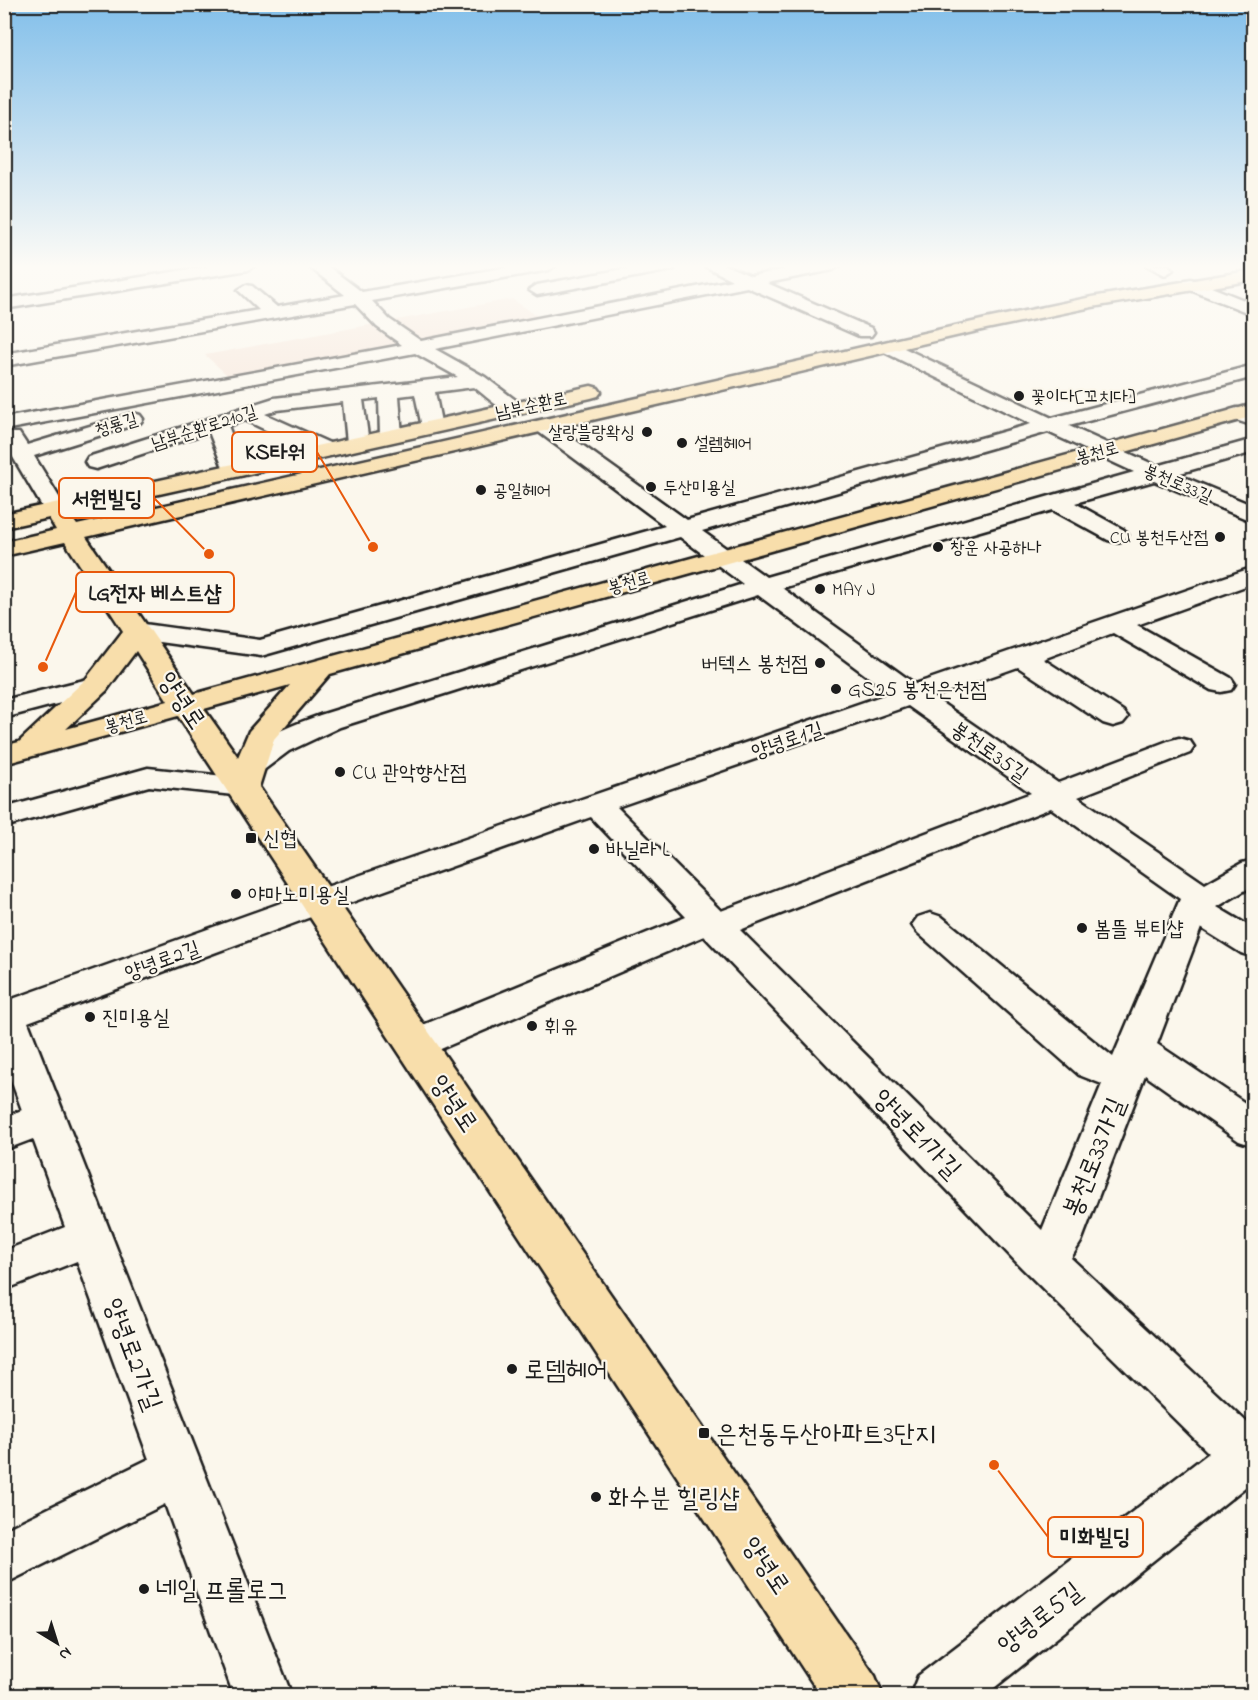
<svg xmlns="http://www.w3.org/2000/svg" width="1258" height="1700" font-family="'Indie Flower','Poor Story',sans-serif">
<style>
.built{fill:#f5e2d5}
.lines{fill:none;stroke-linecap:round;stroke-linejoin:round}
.minor-casing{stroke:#1c1c1c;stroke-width:5}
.major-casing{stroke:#1c1c1c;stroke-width:5}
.minor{fill:#fbf7ec;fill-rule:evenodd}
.major{fill:#f8deab;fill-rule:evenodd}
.poi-dot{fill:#1c1c1c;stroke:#fbf7ec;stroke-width:2}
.labels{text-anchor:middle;stroke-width:4.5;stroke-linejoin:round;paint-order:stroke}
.far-poi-label{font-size:18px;fill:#1c1c1c;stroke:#fbf7ec;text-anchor:start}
.far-street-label{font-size:18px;fill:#1c1c1c;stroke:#fbf7ec}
.poi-label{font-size:21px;fill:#1c1c1c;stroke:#fbf7ec;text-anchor:start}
.street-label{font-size:21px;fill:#1c1c1c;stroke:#fbf7ec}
.near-street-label{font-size:26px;fill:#1c1c1c;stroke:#fbf7ec}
.near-poi-label{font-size:26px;fill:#1c1c1c;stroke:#fbf7ec;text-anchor:start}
.leader{fill:none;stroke:#e8590c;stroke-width:2}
.callout-dot{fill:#e8590c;stroke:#fbf7ec;stroke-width:2}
.callout{fill:#fbf7ec;stroke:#e8590c;stroke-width:2}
.callout-label{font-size:22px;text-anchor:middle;font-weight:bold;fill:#1c1c1c}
</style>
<rect width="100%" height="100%" fill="#fbf7ec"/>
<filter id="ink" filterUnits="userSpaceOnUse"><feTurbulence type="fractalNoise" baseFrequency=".0167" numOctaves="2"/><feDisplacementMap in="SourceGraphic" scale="12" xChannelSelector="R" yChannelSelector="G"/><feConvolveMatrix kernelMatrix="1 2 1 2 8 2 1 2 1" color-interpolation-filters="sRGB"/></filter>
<g filter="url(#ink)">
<polygon class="built" points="512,299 545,321 236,383 205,355"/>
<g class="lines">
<g class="minor-casing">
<g id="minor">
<polygon points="216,265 256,265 248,270 4,309 4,299"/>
<path d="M307,265H326L362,292L520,265H557L549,270L372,301L389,319L421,341L732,280L703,265H725L751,276L807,265H841L833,270L767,283L871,328L874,332L871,336H859L747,287L435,349L485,377L526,408L523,412C505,417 488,397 474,387L435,392L442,427L439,431H425L422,427L415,394L399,396L402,436L398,440H384L380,436L379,398L363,400L369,443L366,448H350L347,443L343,402L277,410L265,414L334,445L337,450L334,455H318L245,420L228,426L246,470L243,475H227L224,470L209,432L96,469L88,467L85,462L88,457L274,398L458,377L415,353L4,430V418L402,345L377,327L355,304L4,366V354L259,310L238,290L246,285L252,286L277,307L345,295Z"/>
<polygon points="645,265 680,265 672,270 537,295 529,290 537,285"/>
<polygon points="1146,265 1168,265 1173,270 1165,275"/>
<polygon points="1191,279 1254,304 1254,315 1185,288 1183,284 1185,280"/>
<path d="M889,341L1052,418L1254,365V377L1069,426L1157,466L1254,439V452L1177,474L1254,506V522L1154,481L1075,503L1124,530L1128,535L1124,540L1116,542L1108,540L1053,510L782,588L915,684L1254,567V583L1137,625L1231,678L1235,684L1231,690L1221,692L1211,690L1113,633L1043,659L1123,711L1128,717L1123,723L1113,726L1103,723L1018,667L933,697L1058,783L1168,741L1179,738L1190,741L1194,747L1190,753L1078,797L1205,884L1242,863L1254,860V885L1217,907L1254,929V957L1241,953L1201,928L1157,1044L1254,1109V1146L1239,1141L1145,1075L1081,1242L1071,1258L1254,1429V1486L1249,1484L984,1696H910L918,1676L1209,1453L1022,1268L704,936L429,1054L415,1058L401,1054L396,1044L401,1034L686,917L591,817L327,911L28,1022L292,1696H234L165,1504L4,1584V1530L149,1459L77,1261L4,1290V1251L65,1227L33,1139L4,1150V1117L22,1110L4,1061V1002L303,895L890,693L758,595L340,727L289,751L261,772L250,775L239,772L235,766C253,739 290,726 320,715L743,584L680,537L261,656L137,639L128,637L124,631L128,625L137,623L260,640L665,526L536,430L533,426L536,422H550L687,520L1031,424L882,351L880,347ZM1048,432L1134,472L766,577L702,531ZM908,706L1031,793L721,911L617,807ZM1051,808L1180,899L1113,1057L942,917L930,913L918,917L912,925L918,933L1079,1075L1102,1084L1042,1230L740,930Z"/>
<polygon points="1237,408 1254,413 1254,426 1230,418 1227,414 1230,410"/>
<polygon points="133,413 140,415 143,419 140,423 34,456 67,510 63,515 47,515 4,442 5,433 19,433 27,445"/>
<polygon points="96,677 106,679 110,685 106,691 4,718 4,700"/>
<polygon points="148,768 243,778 254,780 259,787 254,794 243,796 149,786 4,827 4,808"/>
</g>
</g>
<g class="major-casing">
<path id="major" d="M1254,270V280L1092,307L986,329L86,537L194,694L1254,404V416L330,674L274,739L259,787L875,1676L883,1696H821L178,716L4,764V746L19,742L86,679L123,631L65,542L4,556V542L56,530L49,518L4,528V514L591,386L598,388L601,392L598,396L591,398L69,514L77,525L986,319L1092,297ZM136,651L168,701L66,729L106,691ZM290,685L249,731L238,757L204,709Z"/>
</g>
<use href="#minor" class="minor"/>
<use href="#major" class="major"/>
</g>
</g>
<linearGradient id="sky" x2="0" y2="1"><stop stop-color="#82bfea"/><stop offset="0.53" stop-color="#fdfbf6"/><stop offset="1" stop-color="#fdfbf6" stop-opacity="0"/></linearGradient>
<rect width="1258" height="503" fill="url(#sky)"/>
<g class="poi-dot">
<circle cx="1019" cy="396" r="6"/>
<circle cx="647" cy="432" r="6"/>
<circle cx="682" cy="443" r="6"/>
<circle cx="651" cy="487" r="6"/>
<circle cx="481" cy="490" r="6"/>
<circle cx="1220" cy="537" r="6"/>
<circle cx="938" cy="547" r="6"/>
<circle cx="820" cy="589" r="6"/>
<circle cx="820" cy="663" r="6"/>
<circle cx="836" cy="689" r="6"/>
<circle cx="340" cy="772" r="6"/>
<rect x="245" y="832" width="12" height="12" rx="3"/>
<circle cx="594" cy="849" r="6"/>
<circle cx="236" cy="894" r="6"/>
<circle cx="1082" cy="928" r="6"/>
<circle cx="90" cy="1017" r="6"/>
<circle cx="532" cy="1026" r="6"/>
<circle cx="512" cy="1369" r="6"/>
<rect x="698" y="1427" width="12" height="12" rx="3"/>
<circle cx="596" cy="1497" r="6"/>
<circle cx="144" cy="1589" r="6"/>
</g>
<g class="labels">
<g class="far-poi-label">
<text x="1031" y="402">꽃이다[꼬치다]</text>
<text x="635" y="438" text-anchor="end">살랑블랑왁싱</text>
<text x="694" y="449">설렘헤어</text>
<text x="663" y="493">두산미용실</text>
<text x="493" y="496">공일헤어</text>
<text x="1208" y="543" text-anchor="end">CU 봉천두산점</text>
<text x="950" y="553">창운 사공하나</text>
<text x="832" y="595">MAY J</text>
</g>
<g class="far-street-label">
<text transform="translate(531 405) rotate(-12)" y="6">남부순환로</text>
<text transform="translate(116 424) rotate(-17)" y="6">청룡길</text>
<text transform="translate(204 427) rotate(-18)" y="6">남부순환로210길</text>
<text transform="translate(1097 452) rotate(-15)" y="6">봉천로</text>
<text transform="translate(1178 483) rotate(23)" y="6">봉천로33길</text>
<text transform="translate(629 582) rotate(-15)" y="6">봉천로</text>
<text transform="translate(126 721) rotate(-15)" y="6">봉천로</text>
</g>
<g class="poi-label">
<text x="808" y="670" text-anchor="end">버텍스 봉천점</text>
<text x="848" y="696">GS25 봉천은천점</text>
<text x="352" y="779">CU 관악향산점</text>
<text x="263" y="845">신협</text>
<text x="606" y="856">바닐라 L</text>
<text x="248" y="901">야마노미용실</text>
<text x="1094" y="935">봄뜰 뷰티샵</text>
<text x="102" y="1024">진미용실</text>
<text x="544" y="1033">휘유</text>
</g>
<g class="street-label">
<text transform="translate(787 740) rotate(-19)" y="7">양녕로1길</text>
<text transform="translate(990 751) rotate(35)" y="7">봉천로35길</text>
<text transform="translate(162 960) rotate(-20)" y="7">양녕로2길</text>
</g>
<g class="near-street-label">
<text transform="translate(183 700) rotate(56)" y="9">양녕로</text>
<text transform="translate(455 1103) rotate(56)" y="9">양녕로</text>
<text transform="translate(918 1133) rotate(46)" y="9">양녕로1가길</text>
<text transform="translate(1093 1157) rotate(-68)" y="9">봉천로33가길</text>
<text transform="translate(134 1354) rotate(69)" y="9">양녕로2가길</text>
<text transform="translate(767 1565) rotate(56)" y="9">양녕로</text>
<text transform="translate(1039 1617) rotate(-38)" y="9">양녕로5길</text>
</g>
<g class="near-poi-label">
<text x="524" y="1378">로뎀헤어</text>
<text x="716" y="1442">은천동두산아파트3단지</text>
<text x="608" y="1506">화수분 힐링샵</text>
<text x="156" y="1598">네일 프롤로그</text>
</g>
</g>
<path class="leader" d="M373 547L317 452M209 554L154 498M43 667L76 592M994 1465L1048 1537"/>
<g class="callout-dot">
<circle cx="373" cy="547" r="6"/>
<circle cx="209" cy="554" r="6"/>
<circle cx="43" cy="667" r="6"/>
<circle cx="994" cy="1465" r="6"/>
</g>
<g class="callout">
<rect x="232" y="432" width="85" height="40" rx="6"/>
<rect x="59" y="478" width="95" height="40" rx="6"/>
<rect x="76" y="572" width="158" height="40" rx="6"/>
<rect x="1048" y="1517" width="95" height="40" rx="6"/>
</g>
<g class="callout-label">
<text x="275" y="459">KS타워</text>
<text x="107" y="506">서원빌딩</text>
<text x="155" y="600">LG전자 베스트샵</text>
<text x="1095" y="1544">미화빌딩</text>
</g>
<rect width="1258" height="1700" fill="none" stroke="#fbf7ec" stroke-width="24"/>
<rect x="12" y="12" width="1234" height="1676" fill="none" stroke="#1c1c1c" stroke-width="2" filter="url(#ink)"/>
<g transform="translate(57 1643) rotate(142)" stroke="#fbf7ec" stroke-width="4.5" paint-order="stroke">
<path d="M0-4.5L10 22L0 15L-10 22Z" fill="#1c1c1c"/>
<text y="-9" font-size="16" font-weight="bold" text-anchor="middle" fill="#1c1c1c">N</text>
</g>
</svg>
